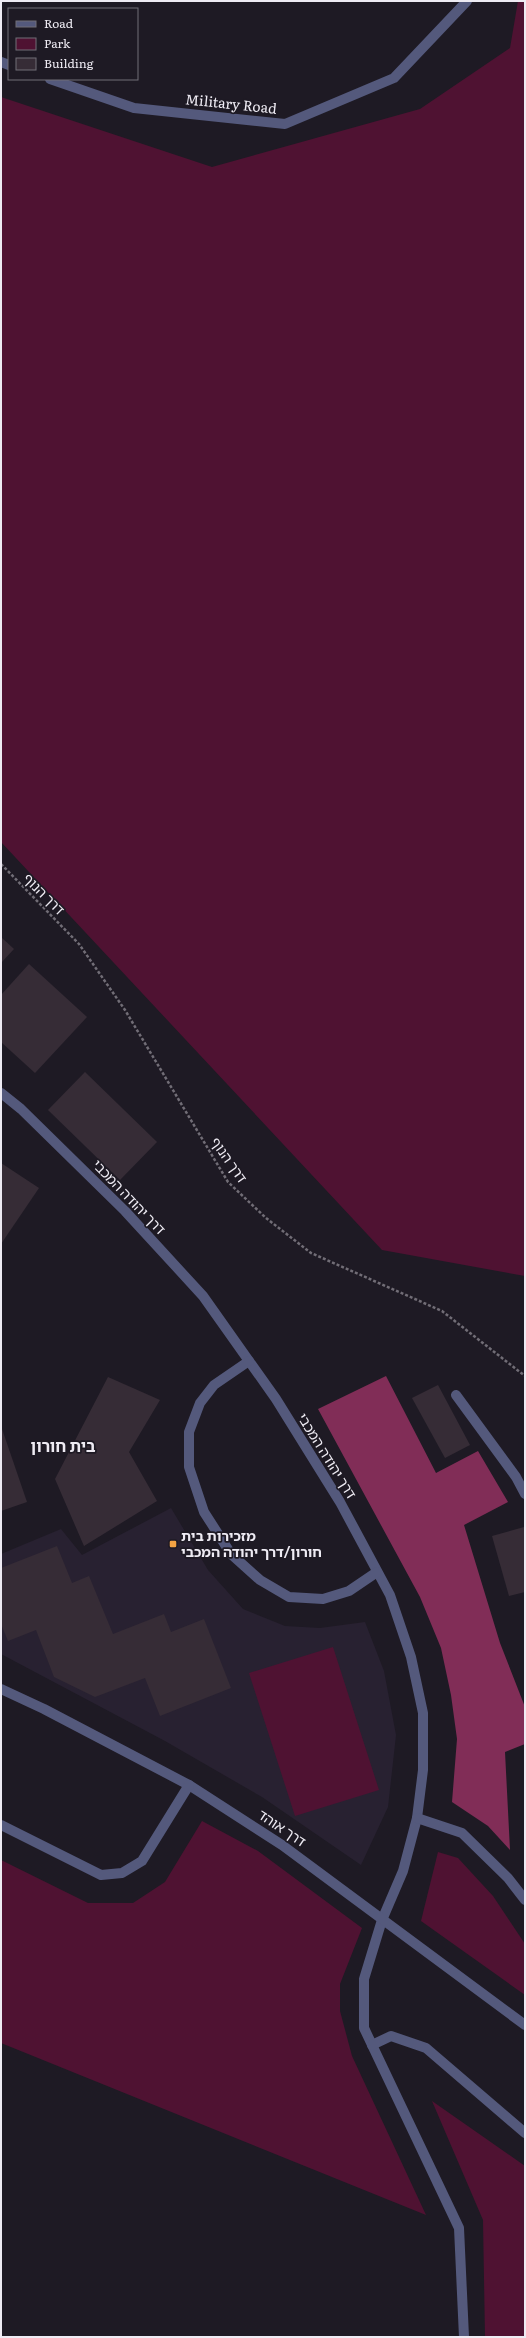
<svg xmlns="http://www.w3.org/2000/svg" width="526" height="2338" font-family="Literata,'Noto Sans Hebrew',serif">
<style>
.built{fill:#282131}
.green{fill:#4f1232}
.forest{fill:#812d57}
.building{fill:#362c36}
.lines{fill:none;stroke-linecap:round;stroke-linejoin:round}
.path{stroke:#716d76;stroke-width:2.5;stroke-dasharray:3 2;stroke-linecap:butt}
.minor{stroke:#54597c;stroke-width:10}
.poi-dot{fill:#f4a344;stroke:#1e1a24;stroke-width:1.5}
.labels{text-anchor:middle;stroke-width:3.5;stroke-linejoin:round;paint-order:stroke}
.street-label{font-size:14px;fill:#eeebf3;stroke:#1e1a24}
.poi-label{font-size:14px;font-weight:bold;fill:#eeebf3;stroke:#1e1a24;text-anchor:start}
.quarter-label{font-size:16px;font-weight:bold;fill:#eeebf3;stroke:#1e1a24}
</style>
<rect width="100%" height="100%" fill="#1e1a24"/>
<polygon class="built" points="171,1508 208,1570 243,1609 285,1626 320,1628 365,1622 384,1671 396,1735 388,1807 361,1865 262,1797 165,1741 1,1654 1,1554 61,1529 82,1555"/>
<g class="green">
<polygon points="518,1 525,1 525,1276 382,1250 1,842 1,97 212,167 420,109 510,48"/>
<polygon points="333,1647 379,1790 295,1816 249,1673"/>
<polygon points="202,1821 258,1851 362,1928 340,1984 340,2011 352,2056 426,2215 1,2043 1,1860 88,1903 133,1903 165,1882"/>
<polygon points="438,1852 458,1858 493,1896 525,1944 525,1995 421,1921"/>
<polygon points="432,2101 525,2166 525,2337 485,2337 483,2220"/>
</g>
<polygon class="forest" points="386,1376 436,1473 478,1451 508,1502 464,1525 500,1643 525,1707 525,1744 505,1752 510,1850 488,1826 452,1802 457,1739 451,1695 441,1648 420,1597 318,1409"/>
<g class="building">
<polygon points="1,937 14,949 1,963"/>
<polygon points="29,964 87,1017 35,1073 1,1042 1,995"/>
<polygon points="85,1072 157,1142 120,1180 48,1110"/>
<polygon points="1,1163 39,1188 1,1244"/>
<polygon points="108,1377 160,1400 129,1452 157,1501 84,1546 55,1479"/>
<polygon points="438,1385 470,1445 445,1458 412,1398"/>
<polygon points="1,1426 27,1502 1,1511"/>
<polygon points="524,1527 525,1592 509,1596 492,1536"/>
<polygon points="57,1546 72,1583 89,1576 113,1634 164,1614 171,1632 204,1619 231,1688 160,1716 145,1678 95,1697 54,1677 36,1630 8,1641 1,1624 1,1568"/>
</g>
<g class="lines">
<polyline class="path" points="1,864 79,944 125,1010 228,1182 266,1218 311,1253 442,1311 525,1376"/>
<g class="minor">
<polyline points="1,62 9,65"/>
<polyline points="50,79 134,108 285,124 394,78 467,1"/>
<polyline points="1,1093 21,1109 125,1211 203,1296 276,1399 340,1502 390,1595 411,1657 423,1713 423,1770 417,1818 403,1871 382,1920 364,1979 364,2028 459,2228 464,2337"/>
<polyline points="249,1361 214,1385 200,1403 189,1432 189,1467 204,1512 231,1554 260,1580 289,1597 323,1599 349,1591 377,1572"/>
<polyline points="456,1395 516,1477 525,1494"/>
<polyline points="1,1689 44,1709 189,1785 282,1845 525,2025"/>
<polyline points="417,1818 462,1833 508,1878 525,1900"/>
<polyline points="1,1825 101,1875 122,1873 142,1861 189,1785"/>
<polyline points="372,2045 391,2036 426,2048 525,2133"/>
</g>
</g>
<rect class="poi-dot" x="169" y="1540" width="8" height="8" rx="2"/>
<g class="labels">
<g class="street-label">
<text transform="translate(231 104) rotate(6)" y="5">Military Road</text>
<text transform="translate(44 894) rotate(45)" y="5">דרך הנוף</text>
<text transform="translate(229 1160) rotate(55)" y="5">דרך הנוף</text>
<text transform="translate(129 1197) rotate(46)" y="5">דרך יהודה המכבי</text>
<text transform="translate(327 1456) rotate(58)" y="5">דרך יהודה המכבי</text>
<text transform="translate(282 1828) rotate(34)" y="5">דרך אוהד</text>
</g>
<g class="poi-label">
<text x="181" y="1541">מזכירות בית<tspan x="181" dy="16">חורון/דרך יהודה המכבי</tspan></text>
</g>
<g class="quarter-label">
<text x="63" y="1452">בית חורון</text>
</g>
</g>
<rect width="526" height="2338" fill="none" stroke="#eeebf3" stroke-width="4"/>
<rect x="8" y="8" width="130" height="72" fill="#1e1a24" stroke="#716e77"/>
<rect x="16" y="21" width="20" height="6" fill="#54597c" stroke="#716e77"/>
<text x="44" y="28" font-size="12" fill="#eeebf3">Road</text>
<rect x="16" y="38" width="20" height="12" fill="#4f1232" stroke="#716e77"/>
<text x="44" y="48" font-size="12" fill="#eeebf3">Park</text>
<rect x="16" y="58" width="20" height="12" fill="#362c36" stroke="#716e77"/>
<text x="44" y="68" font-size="12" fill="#eeebf3">Building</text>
</svg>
